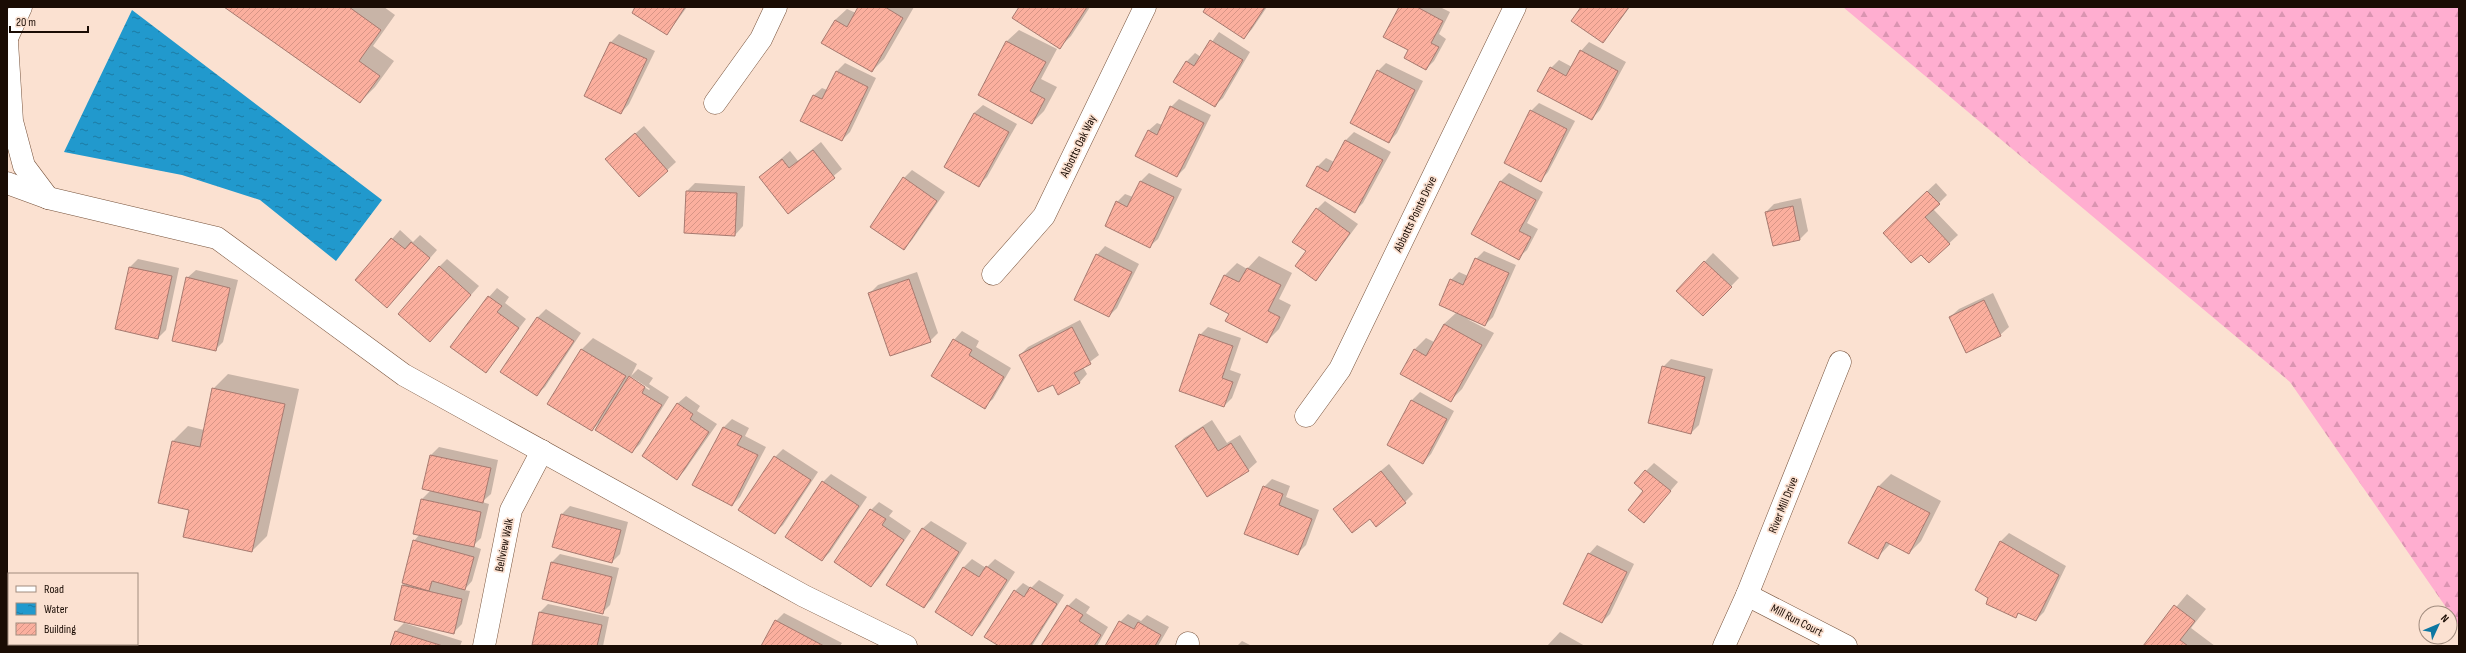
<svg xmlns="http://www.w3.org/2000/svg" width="2466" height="653" font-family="'Sofia Sans Condensed',sans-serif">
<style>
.forest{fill:url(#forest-firs)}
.water{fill:url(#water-ripples)}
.shadow{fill:#0003;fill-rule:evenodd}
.building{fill:url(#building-hatch);stroke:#a77a70}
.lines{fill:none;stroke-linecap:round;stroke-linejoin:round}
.minor-casing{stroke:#78543d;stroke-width:23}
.major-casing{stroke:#78543d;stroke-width:23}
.minor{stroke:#fff;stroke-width:22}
.major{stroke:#fff;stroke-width:22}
.labels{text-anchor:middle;stroke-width:3.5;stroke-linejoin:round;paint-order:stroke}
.street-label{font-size:12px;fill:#1a0c04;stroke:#fbe1d1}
</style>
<defs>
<pattern id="forest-firs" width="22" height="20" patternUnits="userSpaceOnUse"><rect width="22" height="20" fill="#ffaed0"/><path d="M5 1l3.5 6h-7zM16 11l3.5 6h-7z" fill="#da94b1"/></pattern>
<pattern id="water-ripples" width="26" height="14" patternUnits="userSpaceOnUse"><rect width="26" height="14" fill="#2199cd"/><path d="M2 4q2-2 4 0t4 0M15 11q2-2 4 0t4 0" fill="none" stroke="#1c7ba4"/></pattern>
<pattern id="building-hatch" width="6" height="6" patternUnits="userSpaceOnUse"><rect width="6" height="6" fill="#fbaf9e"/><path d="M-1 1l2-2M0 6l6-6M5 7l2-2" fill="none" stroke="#d79586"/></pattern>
</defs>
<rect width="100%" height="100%" fill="#fbe1d1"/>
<polygon class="forest" points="1843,7 2459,7 2459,626 2290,382"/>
<polygon class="water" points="132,10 382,200 336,261 260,200 182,175 64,152"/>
<g class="shadow">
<polygon points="227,7 384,7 395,15 373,46 394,61 375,87 360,102"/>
<polygon points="637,7 687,7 667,34"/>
<polygon points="859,7 914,7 884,59 872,71 835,20 847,9 856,13"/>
<polygon points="1021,7 1090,7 1071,36 1059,48"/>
<polygon points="1207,7 1267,7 1252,29 1244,38"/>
<polygon points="1400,7 1440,7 1450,12 1439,34 1446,39 1434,61 1426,69 1409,50"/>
<polygon points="1582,7 1630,7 1603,42"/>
<polygon points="1019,30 1057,49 1041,79 1057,87 1044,111 1032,123 979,95 1007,41"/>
<polygon points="1219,32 1250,52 1223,98 1214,106 1186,62 1195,53 1201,57"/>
<polygon points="619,34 655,51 629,104 621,113 586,96 611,42"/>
<polygon points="1589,42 1626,62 1600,110 1592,119 1551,68 1559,60 1572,67 1581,51"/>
<polygon points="845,63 876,78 850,132 842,140 813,96 822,88 827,90 837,71"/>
<polygon points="1386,63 1423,81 1397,133 1389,142 1378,71"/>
<polygon points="1179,99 1211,115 1185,168 1177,176 1148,131 1157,123 1162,125 1171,107"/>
<polygon points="1539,103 1575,121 1548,172 1540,181 1531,111"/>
<polygon points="983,105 1017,124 987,177 979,185 945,167 974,113"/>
<polygon points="644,126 676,162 639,196 615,151"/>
<polygon points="1354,132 1391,152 1363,203 1355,211 1308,186 1318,166 1326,158 1334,162 1346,140"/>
<polygon points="821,142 842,169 788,213 760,177 790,151 798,161"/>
<polygon points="912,170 945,192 912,240 904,249 904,178"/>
<polygon points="1149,173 1182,189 1158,239 1149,247 1106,225 1117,202 1125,194 1133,197 1141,181"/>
<polygon points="1509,173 1543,192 1527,223 1538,229 1527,250 1518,258 1501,181"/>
<polygon points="695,183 745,186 743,226 735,235 687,191"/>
<polygon points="1936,183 1947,195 1933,209 1958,235 1929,262 1892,224"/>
<polygon points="1801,198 1808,231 1800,239 1774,244 1766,212 1774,204"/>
<polygon points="1325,201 1358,224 1316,280 1307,251 1317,209"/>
<polygon points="400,230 413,242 420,235 437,250 395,298 356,280"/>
<polygon points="1105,246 1139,264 1117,308 1109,316 1097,255"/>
<polygon points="1484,251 1516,265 1493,317 1485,325 1467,319 1494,333 1462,389 1450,401 1414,350 1426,338 1434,342 1444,324 1457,312 1451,280 1459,272 1468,276 1476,259"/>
<polygon points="1713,253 1739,278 1711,307 1677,291"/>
<polygon points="1259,256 1292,273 1279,299 1291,305 1279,329 1267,341 1230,313 1211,303 1225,275 1237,263 1247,269"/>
<polygon points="138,259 179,268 166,330 158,338 117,329 130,267"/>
<polygon points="447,259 479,286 430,341 439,267"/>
<polygon points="196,270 238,280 223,342 215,350 187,278"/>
<polygon points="917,272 938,333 930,341 870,293 878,285"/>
<polygon points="497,288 509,297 505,303 526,319 486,372 489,297"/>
<polygon points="1993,293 2009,327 2000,335 1950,317 1959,309"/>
<polygon points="546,309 581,333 545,387 536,395 502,372 538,317"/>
<polygon points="1080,320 1099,355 1083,367 1087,374 1079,383 1053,383 1020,355 1028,347"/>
<polygon points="1208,327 1241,338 1230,370 1241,374 1232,398 1224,406 1200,335"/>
<polygon points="962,331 979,341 976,347 1011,368 993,399 984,407 932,376 954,340"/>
<path d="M593,338L637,364L631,376L638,369L653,378L649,384L669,397L640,444L632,452L602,420L592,430L581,350ZM630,376L650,389L649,390L630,378Z"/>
<polygon points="1671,359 1713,369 1699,425 1691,433 1663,367"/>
<polygon points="228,374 299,389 267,536 252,551 190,509 173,441 188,426 204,430 213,389"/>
<polygon points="1420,392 1454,411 1431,454 1423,463 1412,400"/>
<polygon points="686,396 700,406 697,411 717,424 685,470 677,479 677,404"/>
<polygon points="732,419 749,428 745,436 766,447 740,497 732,505 694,485 724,427"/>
<polygon points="1212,420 1227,443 1240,435 1257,462 1248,470 1208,496 1176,446 1184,438"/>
<polygon points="439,447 498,460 491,494 482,502 489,504 481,538 473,546 481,549 472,581 464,590 470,591 462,624 454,632 403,586 414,541 420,534 422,499 431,490 423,488 431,455"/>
<polygon points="783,449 818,472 783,525 774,533 775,457"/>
<polygon points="1654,463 1678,482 1644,522 1646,471"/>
<polygon points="1389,464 1413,494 1405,502 1370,517 1334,509"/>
<polygon points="831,474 867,497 830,552 822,560 823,482"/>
<polygon points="1891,474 1941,501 1921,541 1909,553 1891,543 1877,558 1849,543 1879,486"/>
<polygon points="1272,479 1290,486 1286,497 1319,510 1306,545 1298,553 1264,487"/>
<polygon points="879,502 893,511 889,516 911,531 879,578 871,586 836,562 871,510"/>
<polygon points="570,506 628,522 620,554 612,562 562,514"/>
<polygon points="931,521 967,543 932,599 924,607 922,529"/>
<polygon points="2009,533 2066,566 2044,612 2036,620 2020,612 2015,617 1989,597 2000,542"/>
<polygon points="1597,545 1634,564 1610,614 1602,622 1589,554"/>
<polygon points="560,554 619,568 610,605 602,613 543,598 552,562"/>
<polygon points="972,559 986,568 995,559 1015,572 980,626 972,634 936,612 964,567"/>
<polygon points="1039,580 1064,595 1032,646 1000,646 1015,591 1023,583 1031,588"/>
<polygon points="2187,594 2206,609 2191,628 2215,646 2144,646"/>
<polygon points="1076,598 1090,607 1086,613 1108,627 1097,646 1043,646 1068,606"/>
<polygon points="548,604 609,617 603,646 543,646 533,644 540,612"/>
<polygon points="784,613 842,643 840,646 763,646 776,621"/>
<polygon points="1128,614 1141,621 1147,615 1169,627 1158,646 1106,646 1120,622"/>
<polygon points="7,616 9,616 9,644 134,644 143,646 7,646"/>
<polygon points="404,623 462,641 460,646 391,646 395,632"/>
<polygon points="1560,632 1585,646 1547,646"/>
<polygon points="1242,641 1252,646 1237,646"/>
</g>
<g class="building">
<polygon points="224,7 349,7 381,30 359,61 380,76 360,103"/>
<polygon points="635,7 685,7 667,35 632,13"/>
<polygon points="858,7 885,7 903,18 872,72 821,43 835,20 847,27"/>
<polygon points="1019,7 1087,7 1060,49 1012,18"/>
<polygon points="1206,7 1265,7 1244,39 1203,12"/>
<polygon points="1399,7 1417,7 1443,21 1431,43 1439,47 1426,70 1404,58 1408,50 1383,37"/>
<polygon points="1581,7 1629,7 1603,43 1571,21"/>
<polygon points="1210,40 1243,60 1215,107 1173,82 1186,61 1194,66"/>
<polygon points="1006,41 1046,62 1030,91 1045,99 1032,124 978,95"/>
<polygon points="610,42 647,59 621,114 584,96"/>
<polygon points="1580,50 1618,71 1592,120 1537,91 1550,67 1566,76"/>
<polygon points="1377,70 1415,90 1389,143 1350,123"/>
<polygon points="836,71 868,87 842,141 800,121 813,95 822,99"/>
<polygon points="1170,106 1204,123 1177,177 1135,156 1148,130 1157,135"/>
<polygon points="1530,110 1567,129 1541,182 1504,163"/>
<polygon points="974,113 1009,132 979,187 944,167"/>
<polygon points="635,133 668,171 639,197 605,159"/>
<polygon points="1345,140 1383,160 1355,213 1306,186 1317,166 1328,172"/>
<polygon points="813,150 835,178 788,214 759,177 782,159 789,168"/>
<polygon points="903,177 937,201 904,250 870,227"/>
<polygon points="1140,181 1174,197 1150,248 1105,226 1116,201 1127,207"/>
<polygon points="1500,181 1536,200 1519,231 1531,237 1519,260 1471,234"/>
<polygon points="686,191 737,193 735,236 684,233"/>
<polygon points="1927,191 1940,204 1925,217 1950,244 1929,263 1921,255 1911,263 1883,233"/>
<polygon points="1793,206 1800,240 1773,246 1765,212"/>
<polygon points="1316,208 1350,233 1316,281 1295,266 1306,251 1292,242"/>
<polygon points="391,238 405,249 411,242 430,258 387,308 355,280"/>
<polygon points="1096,254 1132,272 1109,317 1074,300"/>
<polygon points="1475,258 1509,273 1485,326 1439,305 1450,279 1463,285"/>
<polygon points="1704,261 1732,287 1703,316 1676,291"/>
<polygon points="439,266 471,295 430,342 398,314"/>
<polygon points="129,267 172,276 158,339 115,329"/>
<polygon points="1247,268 1281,285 1268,311 1280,317 1267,343 1225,321 1229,314 1210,304 1224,275 1239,282"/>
<polygon points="186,277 230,288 216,351 172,341"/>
<polygon points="909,279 931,342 890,356 868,293"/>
<polygon points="488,296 502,306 497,312 519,328 486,373 450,347"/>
<polygon points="1984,300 2001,336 1966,353 1949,317"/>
<polygon points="537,317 574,341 537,396 500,372"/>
<polygon points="1444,324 1482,345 1451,402 1400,374 1414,349 1426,356"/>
<polygon points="1072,327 1091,364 1074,373 1080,383 1058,395 1053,385 1038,392 1019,355"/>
<polygon points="1199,334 1233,346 1222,378 1233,382 1224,407 1179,391"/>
<polygon points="953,339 972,350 969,355 1004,377 985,409 931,376"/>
<polygon points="581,349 626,376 592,431 547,404"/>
<polygon points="1662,366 1705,377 1691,434 1648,423"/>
<polygon points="629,376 645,387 642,393 662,405 632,453 595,430"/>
<polygon points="212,388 285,404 252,552 183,537 189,510 158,503 172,441 200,447"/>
<polygon points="1411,400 1447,419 1423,464 1387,445"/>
<polygon points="677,403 693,414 690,419 709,432 677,480 642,456"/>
<polygon points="723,427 742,436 737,445 758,455 732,506 692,485"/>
<polygon points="1203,427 1218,451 1231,443 1249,471 1207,497 1175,446"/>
<polygon points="430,455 491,468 483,503 422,489"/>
<polygon points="774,456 811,480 775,534 738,510"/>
<polygon points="1645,470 1671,491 1644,523 1628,510 1643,491 1634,483"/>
<polygon points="1381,471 1406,503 1376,527 1370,519 1352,533 1333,509"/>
<polygon points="822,481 859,506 822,561 785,537"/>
<polygon points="1263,486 1283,494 1279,505 1312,519 1298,555 1244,534"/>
<polygon points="1878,486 1930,513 1909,554 1886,542 1878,559 1848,543"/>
<polygon points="421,499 481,512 474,547 413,534"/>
<polygon points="870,509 886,519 882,525 904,540 871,587 834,562"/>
<polygon points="561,514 621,530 612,563 552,547"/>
<polygon points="922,528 959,552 924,608 886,585"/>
<polygon points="413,540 474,557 465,590 432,581 429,591 402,583"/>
<polygon points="2000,541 2059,575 2036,621 2018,613 2016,618 1986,604 1988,598 1975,590"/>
<polygon points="1588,553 1627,572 1602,623 1563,604"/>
<polygon points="551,562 612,577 603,614 542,599"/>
<polygon points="986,566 1007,580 972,636 935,612 963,567 979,577"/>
<polygon points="402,585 462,599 454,634 394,620"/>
<polygon points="1030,587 1057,604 1030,646 999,646 984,637 1014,590 1024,597"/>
<polygon points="1067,605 1083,615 1079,621 1101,635 1094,646 1041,646"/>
<polygon points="2174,605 2195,621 2180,640 2188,646 2143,646"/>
<polygon points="539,612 602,625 597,646 532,645"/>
<polygon points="775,620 824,646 761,646"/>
<polygon points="1119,621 1134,629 1138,622 1161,635 1155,646 1105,646"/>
<polygon points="395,631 443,646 390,646"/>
<polygon points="7,634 9,634 9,644 62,646 7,646"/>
</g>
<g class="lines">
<g class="minor-casing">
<g id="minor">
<polyline points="7,42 12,121 24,166 48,198"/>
<polyline points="715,103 761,39 776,7"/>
<polyline points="7,183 48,198 217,238 404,375 804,596 906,646"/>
<polyline points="993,274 1044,216 1145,7"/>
<polyline points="1306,416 1340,369 1515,7"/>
<polyline points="1747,595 1846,646"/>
<polyline points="484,646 511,510 542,451"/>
<polyline points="1187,646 1188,643"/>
<polyline points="1724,646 1747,595 1840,362"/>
</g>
</g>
<g class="major-casing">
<polyline id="major" points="7,38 21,7"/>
</g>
<use href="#minor" class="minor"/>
<use href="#major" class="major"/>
</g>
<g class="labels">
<g class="street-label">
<text transform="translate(1078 146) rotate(-64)" y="4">Abbotts Oak Way</text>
<text transform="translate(1415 214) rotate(-64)" y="4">Abbotts Pointe Drive</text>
<text transform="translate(1783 505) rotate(-68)" y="4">River Mill Drive</text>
<text transform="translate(504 545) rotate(-79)" y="4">Bellview Walk</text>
<text transform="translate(1797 620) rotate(27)" y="4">Mill Run Court</text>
</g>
</g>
<rect width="2466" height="653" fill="none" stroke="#1a0c04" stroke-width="16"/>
<rect x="8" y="573" width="130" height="72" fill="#fbe1d1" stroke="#a18c7f"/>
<rect x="16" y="586" width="20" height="6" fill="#ffffff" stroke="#a18c7f"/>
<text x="44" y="593" font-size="12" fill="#1a0c04">Road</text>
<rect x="16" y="603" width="20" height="12" fill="url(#water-ripples)" stroke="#a18c7f"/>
<text x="44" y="613" font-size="12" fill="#1a0c04">Water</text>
<rect x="16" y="623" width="20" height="12" fill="url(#building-hatch)" stroke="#a18c7f"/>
<text x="44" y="633" font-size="12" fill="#1a0c04">Building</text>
<g transform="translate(2438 625) rotate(46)"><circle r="19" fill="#fbe1d1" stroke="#a18c7f"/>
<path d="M0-3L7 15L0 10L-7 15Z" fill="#0c77a2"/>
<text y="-6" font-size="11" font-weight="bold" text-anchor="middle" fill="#1a0c04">N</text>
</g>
<path d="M10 26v6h78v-6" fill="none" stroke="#1a0c04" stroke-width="2"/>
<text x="16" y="26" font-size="12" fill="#1a0c04" stroke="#fbe1d1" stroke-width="3" paint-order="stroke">20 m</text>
</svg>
